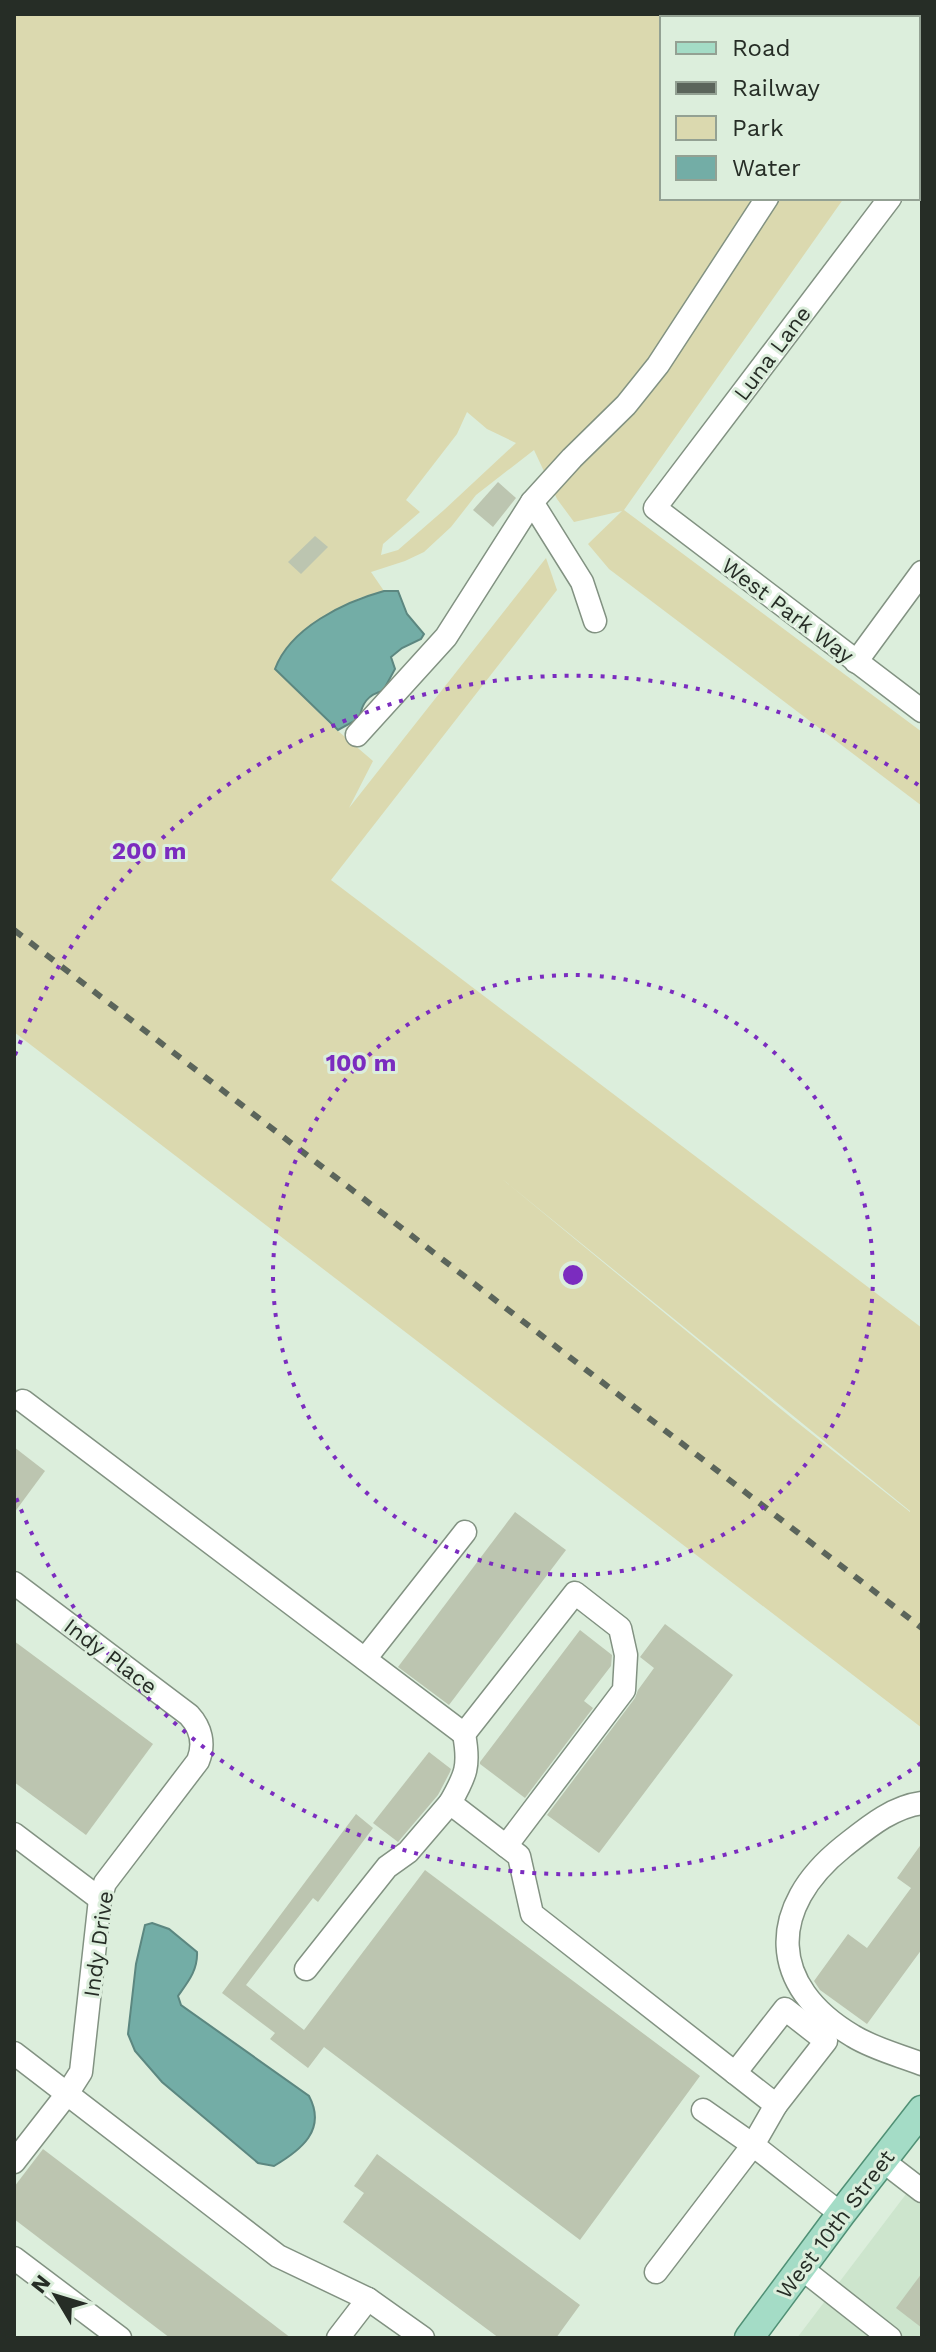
<svg xmlns="http://www.w3.org/2000/svg" width="936" height="2352" font-family="'Work Sans',sans-serif">
<style>
.built{fill:#cde5cd}
.green{fill:#dbd9af;fill-rule:evenodd}
.water{fill:#73ada6;stroke:#5c8780;stroke-width:2}
.building{fill:#bcc5b0}
.lines{fill:none;stroke-linecap:round;stroke-linejoin:round}
.minor-casing{stroke:#829282;stroke-width:25}
.major-casing{stroke:#509075;stroke-width:31}
.minor{stroke:#fff;stroke-width:22}
.major{stroke:#a4dcc6;stroke-width:28}
.rail{stroke:#5b655b;stroke-width:6;stroke-dasharray:10 10;stroke-linecap:butt}
.ring{fill:none;stroke:#7b2cbf;stroke-width:4;stroke-dasharray:4 8}
.labels{text-anchor:middle;stroke-width:6;stroke-linejoin:round;paint-order:stroke}
.street-label{font-size:22px;fill:#262d26;stroke:#dceedc}
.centre{fill:#7b2cbf;stroke:#dceedc;stroke-width:4}
.ring-label{font-size:24px;text-anchor:middle;font-weight:bold;fill:#7b2cbf;stroke:#dceedc;stroke-width:6;stroke-linejoin:round;paint-order:stroke}
</style>
<rect width="100%" height="100%" fill="#dceedc"/>
<polygon class="built" points="922,2173 922,2338 797,2338"/>
<path class="green" d="M14,14H922V89L918,95V18H662V198H844L624,510L922,732V806L609,569L588,544L622,511L574,522L557,499L534,450L476,495L451,527L424,552L405,561L371,572L384,591L359,598L339,610L275,669L330,724L373,761L349,808L546,558L557,590L331,880L922,1328V1728L14,1032ZM467,412L487,429L516,443L444,510L398,550L381,555L383,544L420,512L406,500L457,434ZM501,1178L910,1511V1512L793,1419Z"/>
<g class="water">
<path d="M384,591H398L407,614L424,634L421,639L402,648L391,657L395,669L383,691C369,694 361,704 360,718L338,730L275,669C290,628 344,602 384,591Z"/>
<path d="M152,1923L169,1929L197,1952C198,1970 188,1982 178,1996L181,2005L309,2096C327,2130 301,2150 274,2166L258,2163L162,2082L135,2051L128,2034L136,1964L145,1925Z"/>
</g>
<g class="building">
<polygon points="498,482 516,498 493,527 473,510"/>
<polygon points="315,536 328,547 301,574 288,562"/>
<polygon points="14,1447 45,1471 14,1513"/>
<polygon points="515,1512 566,1550 449,1705 398,1667"/>
<polygon points="665,1624 733,1675 599,1853 547,1815 635,1698 638,1690 654,1668 640,1657"/>
<polygon points="580,1630 612,1655 611,1666 584,1701 593,1708 525,1798 480,1764 480,1762"/>
<polygon points="14,1641 153,1744 86,1835 14,1782"/>
<polygon points="429,1752 451,1769 450,1772 438,1795 398,1842 373,1823"/>
<polygon points="356,1814 373,1828 318,1902 313,1898 246,1985 304,2030 425,1870 700,2076 580,2240 324,2047 308,2068 270,2039 275,2033 222,1993"/>
<polygon points="922,1843 922,1949 867,2024 820,1990 814,1981 848,1934 867,1948 911,1888 897,1878"/>
<polygon points="43,2149 291,2338 170,2338 14,2219 14,2187"/>
<polygon points="377,2154 580,2305 556,2338 499,2338 343,2222 364,2193 354,2186"/>
<polygon points="922,2273 922,2328 896,2308"/>
</g>
<g class="lines">
<g class="minor-casing">
<g id="minor">
<polyline points="853,18 854,14"/>
<polyline points="918,161 922,155"/>
<polyline points="890,198 655,508 922,711"/>
<polyline points="532,502 582,582 595,621"/>
<polyline points="856,662 922,572"/>
<polyline points="357,735 446,637 532,502 572,458 626,405 658,365 767,198"/>
<polyline points="23,1401 464,1734 575,1593 620,1628 626,1655 624,1690 506,1846"/>
<path d="M14,1583L189,1715C201,1728 205,1744 198,1761L105,1883L100,1899L81,2072L67,2094L14,2162"/>
<polyline points="365,1659 465,1532"/>
<path d="M450,1803C466,1775 470,1766 464,1734"/>
<path d="M922,1803C891,1807 866,1829 843,1847C767,1908 768,1986 853,2036C874,2049 899,2055 922,2064"/>
<polyline points="14,1834 100,1899"/>
<polyline points="306,1969 387,1867 408,1852 450,1803 519,1856 532,1914 776,2105 753,2145 841,2214"/>
<polyline points="14,2053 278,2256 368,2299 338,2338"/>
<polyline points="735,2073 785,2009 826,2041 776,2105"/>
<polyline points="883,2161 922,2191"/>
<polyline points="14,2258 120,2338"/>
<polyline points="801,2268 890,2338"/>
<polyline points="656,2272 753,2145 703,2110"/>
<polyline points="368,2299 423,2338"/>
</g>
</g>
<g class="major-casing">
<polyline id="major" points="749,2338 841,2214 922,2110"/>
</g>
<use href="#minor" class="minor"/>
<use href="#major" class="major"/>
<polyline class="rail" points="14,930 922,1628"/>
</g>
<g class="ring">
<circle cx="573" cy="1275" r="300"/>
<path d="M921 1763A600 600 0 0 1 15 1495M15 1055A600 600 0 0 1 921 787"/>
</g>
<g class="labels">
<g class="street-label">
<text transform="translate(772 353) rotate(-53)" y="8">Luna Lane</text>
<text transform="translate(788 610) rotate(37)" y="8">West Park Way</text>
<text transform="translate(111 1656) rotate(37)" y="8">Indy Place</text>
<text transform="translate(98 1944) rotate(-82)" y="8">Indy Drive</text>
<text transform="translate(835 2224) rotate(-53)" y="8">West 10th Street</text>
</g>
</g>
<circle cx="573" cy="1275" r="12" class="centre"/>
<g class="ring-label">
<text x="149" y="859">200 m</text>
<text x="361" y="1071">100 m</text>
</g>
<rect width="936" height="2352" fill="none" stroke="#262d26" stroke-width="32"/>
<rect x="660" y="16" width="260" height="184" fill="#dceedc" stroke="#93a193" stroke-width="2"/>
<rect x="676" y="42" width="40" height="12" fill="#a4dcc6" stroke="#93a193" stroke-width="2"/>
<text x="732" y="56" font-size="24" fill="#262d26">Road</text>
<rect x="676" y="82" width="40" height="12" fill="#5b655b" stroke="#93a193" stroke-width="2"/>
<text x="732" y="96" font-size="24" fill="#262d26">Railway</text>
<rect x="676" y="116" width="40" height="24" fill="#dbd9af" stroke="#93a193" stroke-width="2"/>
<text x="732" y="136" font-size="24" fill="#262d26">Park</text>
<rect x="676" y="156" width="40" height="24" fill="#73ada6" stroke="#93a193" stroke-width="2"/>
<text x="732" y="176" font-size="24" fill="#262d26">Water</text>
<g transform="translate(56 2296) rotate(308)" stroke="#dceedc" stroke-width="6" paint-order="stroke">
<path d="M0-6L14 30L0 20L-14 30Z" fill="#262d26"/>
<text y="-12" font-size="22" font-weight="bold" text-anchor="middle" fill="#262d26">N</text>
</g>
</svg>
